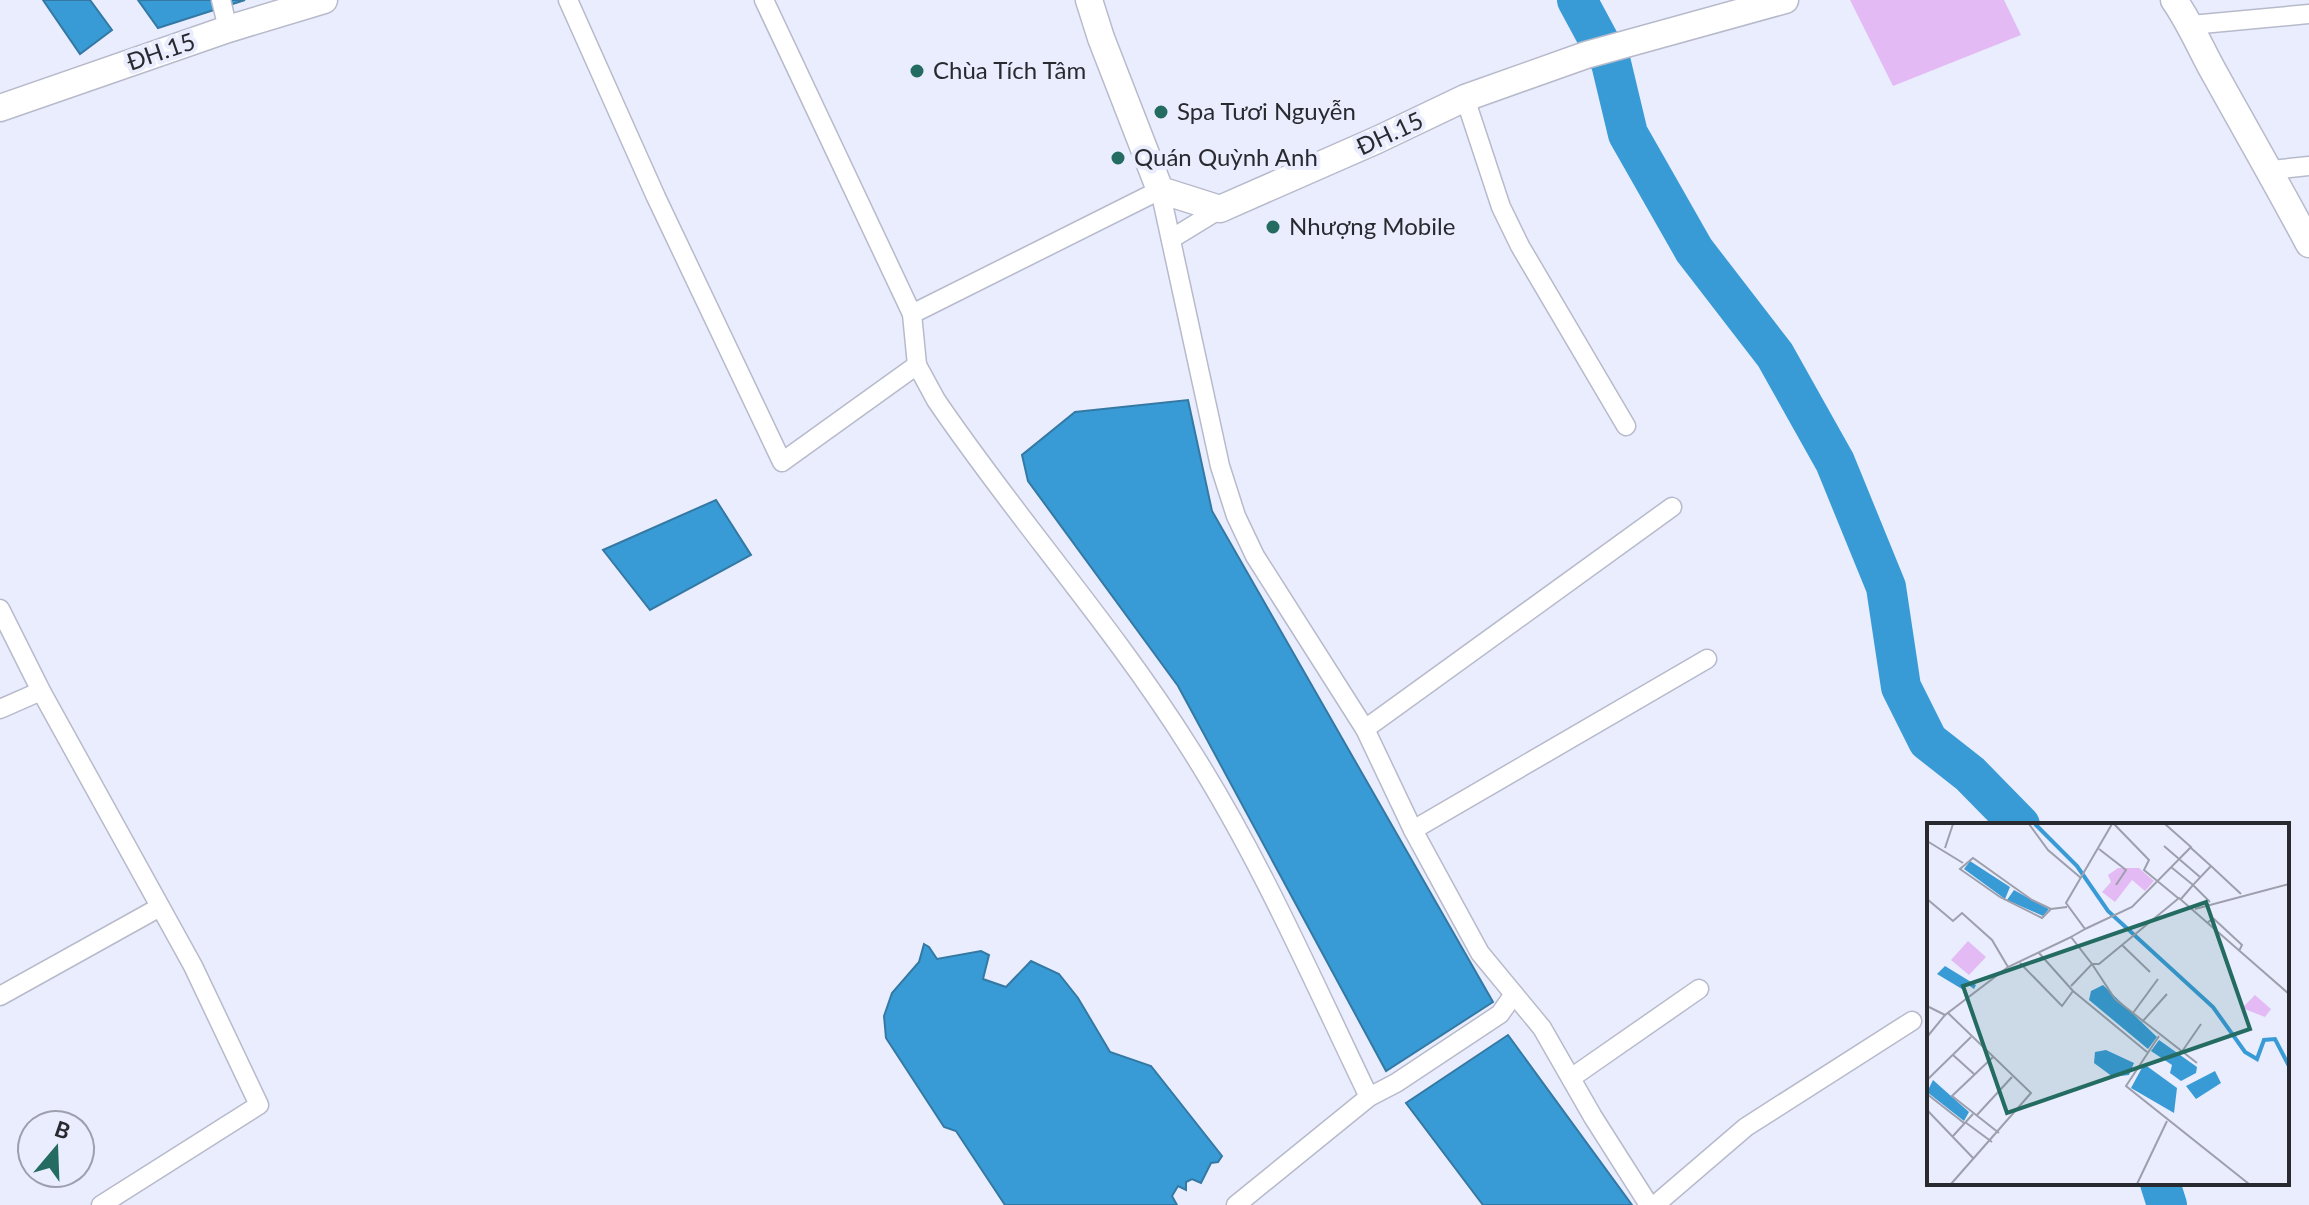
<svg xmlns="http://www.w3.org/2000/svg" width="2309" height="1205" font-family="Lato,sans-serif">
<style>
.green{fill:#e4baf5}
.water{fill:#399bd6;stroke:#3479a4;stroke-width:2}
.lines{fill:none;stroke-linecap:round;stroke-linejoin:round}
.river{stroke:#399bd6;stroke-width:40}
.minor-casing{stroke:#b7baca;stroke-width:21}
.secondary-casing{stroke:#b7baca;stroke-width:29}
.minor{stroke:#fff;stroke-width:18}
.secondary{stroke:#fff;stroke-width:26}
.poi-dot{fill:#246c62;stroke:#eaedfe;stroke-width:3}
.labels{text-anchor:middle;stroke-width:8;stroke-linejoin:round;paint-order:stroke}
.street-label{font-size:24px;fill:#292a30;stroke:#eaedfe}
.poi-label{font-size:24px;fill:#292a30;stroke:#eaedfe;text-anchor:start}
.inset-river{fill:none;stroke:#399bd6;stroke-width:4}
.inset-road{fill:none;stroke:#9d9fac;stroke-width:2}
.view{fill:#246c62;fill-opacity:0.15;stroke:#246c62;stroke-width:4}
.inset-edge{fill:none;stroke:#292a30;stroke-width:4}
</style>
<rect width="100%" height="100%" fill="#eaedfe"/>
<polygon class="green" points="1850,0 2004,0 2021,35 1893,86"/>
<g class="water">
<polygon points="43,0 90,0 112,30 80,54"/>
<polygon points="138,0 245,0 158,28"/>
<polygon points="1188,400 1212,511 1493,1002 1386,1071 1178,686 1028,481 1022,455 1075,412"/>
<polygon points="716,500 751,555 650,610 603,550"/>
<polygon points="924,944 929,947 937,959 981,951 989,955 983,979 1006,987 1031,961 1059,974 1078,998 1110,1052 1151,1066 1222,1156 1218,1162 1211,1163 1201,1183 1192,1179 1186,1182 1186,1190 1178,1186 1172,1196 1177,1205 1005,1205 956,1131 944,1127 886,1038 884,1016 892,993 919,962"/>
<polygon points="1508,1035 1632,1205 1483,1205 1406,1103"/>
</g>
<g class="lines">
<g class="river">
<polyline points="1577,0 1611,63 1628,134 1694,250 1775,355 1835,462 1886,587 1901,687 1928,741 1970,774 2020,825"/>
<polyline points="2160,1183 2167,1205"/>
</g>
<g class="minor-casing">
<g id="minor">
<polyline points="221,0 228,29"/>
<polyline points="568,0 656,197 782,462 917,365"/>
<path d="M764,0L912,314L917,365L936,400C1016,518 1113,626 1189,747C1260,858 1312,979 1369,1097"/>
<polyline points="2191,25 2309,14"/>
<polyline points="1465,98 1501,207 1520,246 1626,426"/>
<polyline points="2271,170 2309,166"/>
<polyline points="1171,239 1220,209"/>
<polyline points="912,314 1160,190 1220,466 1236,516 1255,556 1365,729 1413,830 1480,953 1542,1028 1593,1117 1649,1205"/>
<polyline points="0,609 41,691 193,966 259,1105 101,1205"/>
<polyline points="0,709 41,691"/>
<polyline points="1365,729 1672,507"/>
<polyline points="1413,830 1707,659"/>
<polyline points="0,996 160,907"/>
<polyline points="1571,1078 1699,989"/>
<polyline points="1236,1205 1369,1097 1396,1083 1500,1014 1514,994"/>
<polyline points="1655,1205 1746,1127 1912,1021"/>
</g>
</g>
<g class="secondary-casing">
<g id="secondary">
<polyline points="1089,0 1101,38 1160,190 1220,209 1377,140 1465,98 1586,55 1785,0"/>
<path d="M2174,0C2191,24 2201,50 2216,76C2247,132 2279,187 2309,244"/>
<polyline points="0,108 228,29 324,0"/>
</g>
</g>
<use href="#minor" class="minor"/>
<use href="#secondary" class="secondary"/>
</g>
<g class="poi-dot">
<circle cx="917" cy="71" r="8"/>
<circle cx="1161" cy="112" r="8"/>
<circle cx="1118" cy="158" r="8"/>
<circle cx="1273" cy="227" r="8"/>
</g>
<g class="labels">
<g class="street-label">
<text transform="translate(161 52) rotate(-19)" y="8">ĐH.15</text>
<text transform="translate(1390 134) rotate(-25)" y="8">ĐH.15</text>
</g>
<g class="poi-label">
<text x="933" y="79">Chùa Tích Tâm</text>
<text x="1177" y="120">Spa Tươi Nguyễn</text>
<text x="1134" y="166">Quán Quỳnh Anh</text>
<text x="1289" y="235">Nhượng Mobile</text>
</g>
</g>
<g transform="translate(1927 823)">
<rect width="362" height="362" fill="#eaedfe"/>
<path d="M191,45H212L227,58L218,68L205,57L188,79L175,69L184,59L181,52ZM41,118L59,134L42,152L24,137ZM328,172L344,186L338,194L315,185Z" fill="#e4baf5"/>
<path d="M43,38L83,64L78,76L37,46ZM87,67L103,76L122,86L116,93L80,77ZM18,143L49,162L47,166L40,161L35,166L10,151ZM176,162L230,214L221,226L162,177L164,168ZM232,217L270,244L269,250L254,258L243,250L245,242L224,228ZM179,227L207,240L202,252L186,254L167,240L168,229ZM217,241L250,265L247,290L204,265ZM288,248L294,260L269,276L259,263ZM6,257L42,289L37,298L0,269Z" fill="#399bd6"/>
<path class="inset-river" d="M108,1L150,43L181,88L286,184L318,229L330,236L337,217L348,216L362,243"/>
<path class="inset-road" d="M102,1L121,27L154,55M187,1L222,37L217,47L251,75M0,18L36,40M237,23L273,54M18,25L26,1M172,26L199,47L189,62M284,43L314,71M244,44L266,62L284,43L264,25M0,76L26,98L35,90L65,117L81,144M254,76L266,62L283,79M124,86L115,95L73,74L33,46L46,35L105,77L124,86L140,84M268,86L362,61M281,99L287,96L315,122L312,128M158,106L205,84L264,24L238,1M144,114L158,106L139,80L185,1M195,122L223,149M112,130L146,168L220,229M93,140L135,183L146,168M144,163L165,141L188,176L270,240M0,183L18,192L81,144L144,114L165,141H172L252,75L362,171M21,190L104,270L24,361M206,190L231,156M215,199L240,171M232,213L199,263L322,361M0,214L18,192M254,230L274,201M26,232L47,251M66,234L25,273L72,310M0,257L44,214M0,271L37,300M0,287L47,336M49,293L85,254M38,299L65,319M26,313L46,291M210,361L240,298"/>
<path class="view" d="M279,79L323,206L80,290L36,163Z"/>
<rect width="362" height="362" class="inset-edge"/>
</g>
<g transform="translate(56 1149) rotate(19)"><circle r="38" fill="#eaedfe" stroke="#9d9fac" stroke-width="2"/>
<path d="M0-6L14 30L0 20L-14 30Z" fill="#246c62"/>
<text y="-12" font-size="22" font-weight="bold" text-anchor="middle" fill="#292a30">B</text>
</g>
</svg>
